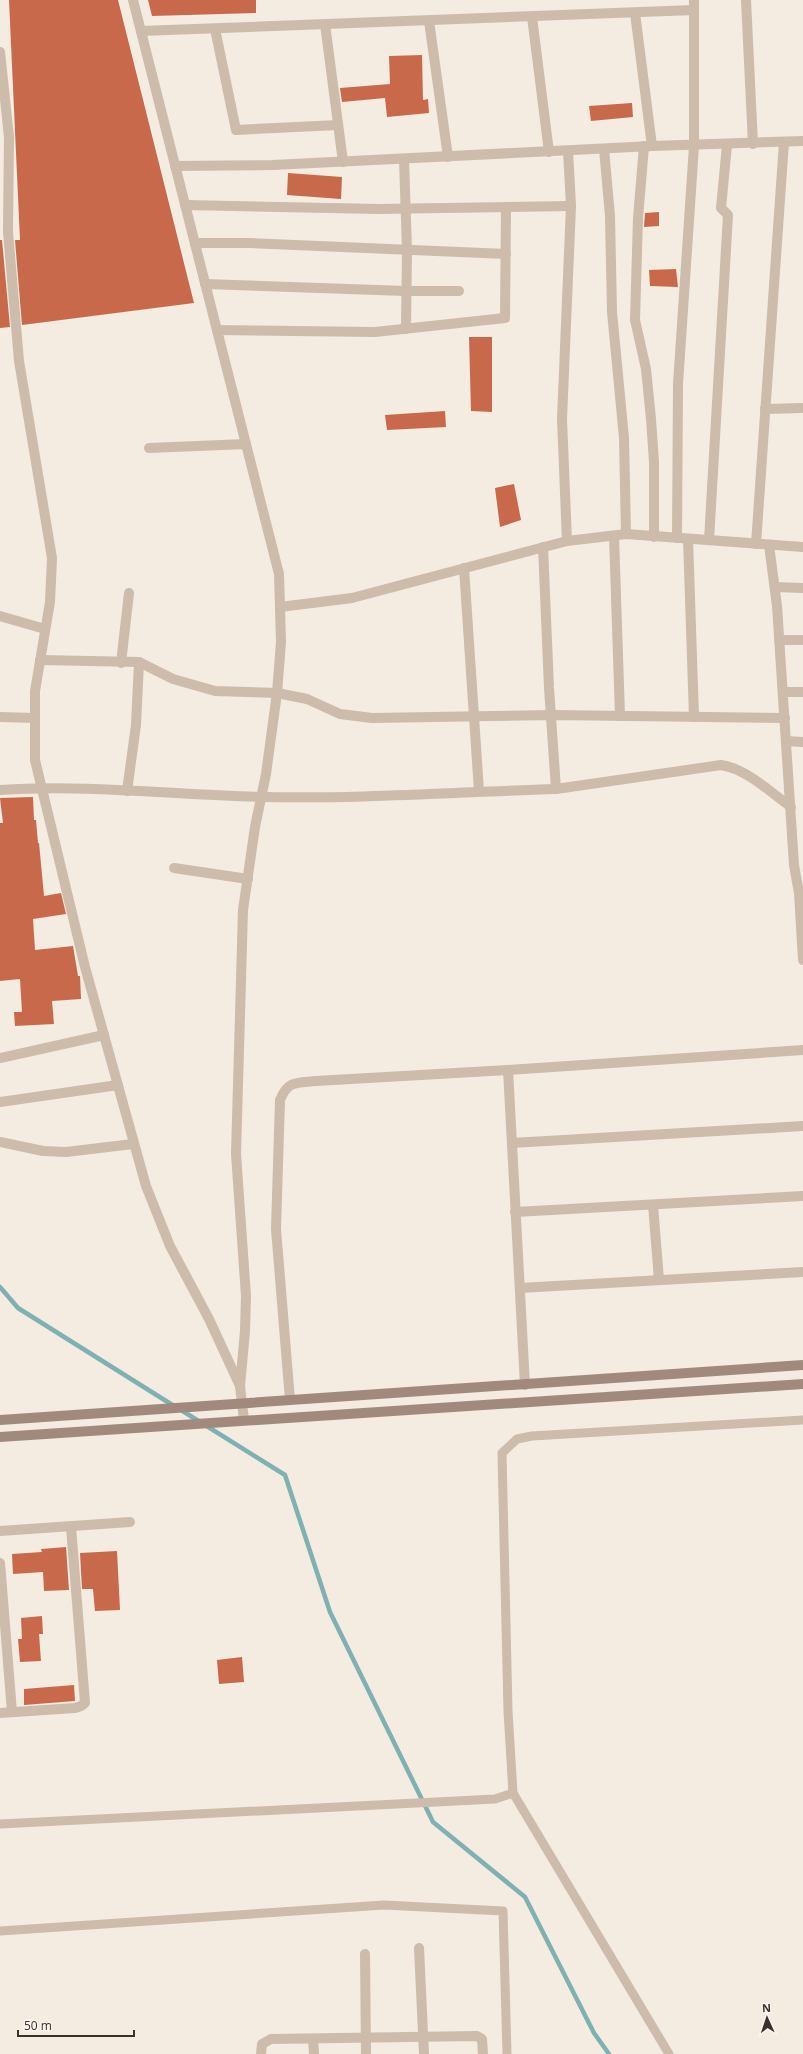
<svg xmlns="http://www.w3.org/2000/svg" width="803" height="2054" font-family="'Open Sans',sans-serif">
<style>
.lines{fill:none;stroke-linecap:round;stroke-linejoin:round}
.stream{stroke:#7fb0b2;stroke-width:4.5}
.building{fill:#c8694b}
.lane{stroke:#cdbbac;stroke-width:9}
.street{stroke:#cdbbac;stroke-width:10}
.secondary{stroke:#a18a7d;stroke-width:10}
</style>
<rect width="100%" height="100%" fill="#f4ebe1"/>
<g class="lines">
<g class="stream">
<polyline points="0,1287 18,1308 174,1406"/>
<polyline points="181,1410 285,1475 330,1612 433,1822 525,1897 594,2033 609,2054"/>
</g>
</g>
<g class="building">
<polygon points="9,0 118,0 194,303 22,325 15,240 20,240"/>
<polygon points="148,0 256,0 256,13 152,16"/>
<polygon points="422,55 423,100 428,99 429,113 387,117 385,98 342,102 340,88 390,84 389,56"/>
<polygon points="632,103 633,117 591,121 589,106"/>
<polygon points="288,173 342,177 341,199 287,195"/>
<polygon points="659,212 659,226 644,227 645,213"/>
<polygon points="0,240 2,240 10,327 0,328"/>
<polygon points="676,269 678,287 650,286 649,270"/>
<polygon points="469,337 492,337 492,412 471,411"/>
<polygon points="445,411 446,427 387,430 385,415"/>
<polygon points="514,484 521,520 500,527 495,488"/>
<polygon points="33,797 34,820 36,820 38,843 39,843 44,896 61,893 66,914 33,919 35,950 73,946 78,976 80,976 81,999 52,1001 54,1024 15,1026 14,1012 22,1012 20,979 0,981 0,823 3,823 0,798"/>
<polygon points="66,1547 69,1590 44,1591 43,1572 13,1574 12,1554 42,1552 41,1549"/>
<polygon points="117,1551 120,1610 95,1611 93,1589 82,1589 80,1553"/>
<polygon points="42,1616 43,1634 39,1634 41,1661 20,1662 18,1639 22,1639 21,1618"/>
<polygon points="242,1657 244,1682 219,1684 217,1660"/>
<polygon points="74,1685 75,1701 24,1705 24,1689"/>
</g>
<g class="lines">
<g class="lane">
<polyline points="0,1824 495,1799 513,1793"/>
<polyline points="0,1931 384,1905 503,1911 507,2054"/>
<polyline points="669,2054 513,1793 508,1711 502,1453 517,1439 532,1436 803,1420"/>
</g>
<g class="street">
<polyline points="133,0 279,574 281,642 277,693 266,774 255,827 243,910 236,1154 246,1296 245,1331 240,1386"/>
<polyline points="746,0 753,144"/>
<polyline points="635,13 652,146"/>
<polyline points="532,17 549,152"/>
<polyline points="429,21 448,157"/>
<polyline points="325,24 343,162"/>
<polyline points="215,29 236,130 338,125"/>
<polyline points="141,31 694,10"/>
<polyline points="0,52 9,137 8,232 19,361 52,558 50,602 35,691 35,760 85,967 146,1186 170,1246 209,1319 240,1386 244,1420"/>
<polyline points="644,146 638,218 635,320 646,369 651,419 654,462 654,537"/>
<polyline points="604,149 610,216 612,312 624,438 626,534"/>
<polyline points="404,159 407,250 406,329"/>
<polyline points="175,166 273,165 652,146 803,141"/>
<polyline points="185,205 379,209 571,206"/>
<polyline points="195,243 250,243 506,254"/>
<polyline points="205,284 406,291 459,291"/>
<polyline points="217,330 375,332 505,318 506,207"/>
<polyline points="765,409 803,408"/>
<polyline points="149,448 246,444"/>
<polyline points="614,536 620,716"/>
<polyline points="677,538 678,384 694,146 694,0"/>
<polyline points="688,539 694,717"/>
<polyline points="709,540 728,215 721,208 727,145"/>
<polyline points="567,541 562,419 571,206 568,151"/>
<polyline points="756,544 784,142"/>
<polyline points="769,545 777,606 794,865 799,893 803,960"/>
<polyline points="464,568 479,791"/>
<polyline points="775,587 803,588"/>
<polyline points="280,607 352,598 567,541 626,534 803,547"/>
<polyline points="0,616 45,629"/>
<polyline points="779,640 803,640"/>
<polyline points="40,660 139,662 173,679 215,691 277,693 307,699 340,714 372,718 552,715 785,718"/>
<polyline points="121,663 129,593"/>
<polyline points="783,692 803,692"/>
<polyline points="0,717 35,718"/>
<polyline points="786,741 803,742"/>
<path d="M556,789L721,765C747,769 770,792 791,807"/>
<path d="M0,790C88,784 175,795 263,797C361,799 458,792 556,789L549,688L543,547"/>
<polyline points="127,791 136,725 139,662"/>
<polyline points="174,868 248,879"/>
<polyline points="0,1058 104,1035"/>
<polyline points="508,1070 525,1385"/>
<polyline points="0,1102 118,1085"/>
<polyline points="0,1142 43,1151 66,1152 133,1144"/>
<polyline points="512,1143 803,1126"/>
<polyline points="653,1205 659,1280"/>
<polyline points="515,1212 803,1196"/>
<polyline points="520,1288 803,1272"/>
<path d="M290,1400L276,1229L280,1100C288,1080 297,1083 316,1081L508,1070L803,1050"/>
<polyline points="0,1531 130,1522"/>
<polyline points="0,1563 12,1712"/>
<polyline points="0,1713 75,1708 81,1706 85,1703 71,1527"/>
<polyline points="419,1948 424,2054"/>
<polyline points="365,1954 366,2054"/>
<polyline points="313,2039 314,2054"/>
<polyline points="261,2054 262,2044 271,2039 477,2036 482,2039 483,2054"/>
</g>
<g class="secondary">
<polyline points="0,1420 803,1365"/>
<polyline points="0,1437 803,1384"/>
</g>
</g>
<g transform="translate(767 2018) rotate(357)" stroke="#fbf5ee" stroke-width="3" paint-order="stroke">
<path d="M0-3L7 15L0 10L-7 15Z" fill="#3b302b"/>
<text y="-6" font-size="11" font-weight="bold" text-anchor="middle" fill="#3b302b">N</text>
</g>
<path d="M18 2030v6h116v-6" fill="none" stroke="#3b302b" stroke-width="2"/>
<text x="24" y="2030" font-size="12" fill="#3b302b" stroke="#fbf5ee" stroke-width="3" paint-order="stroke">50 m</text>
</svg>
